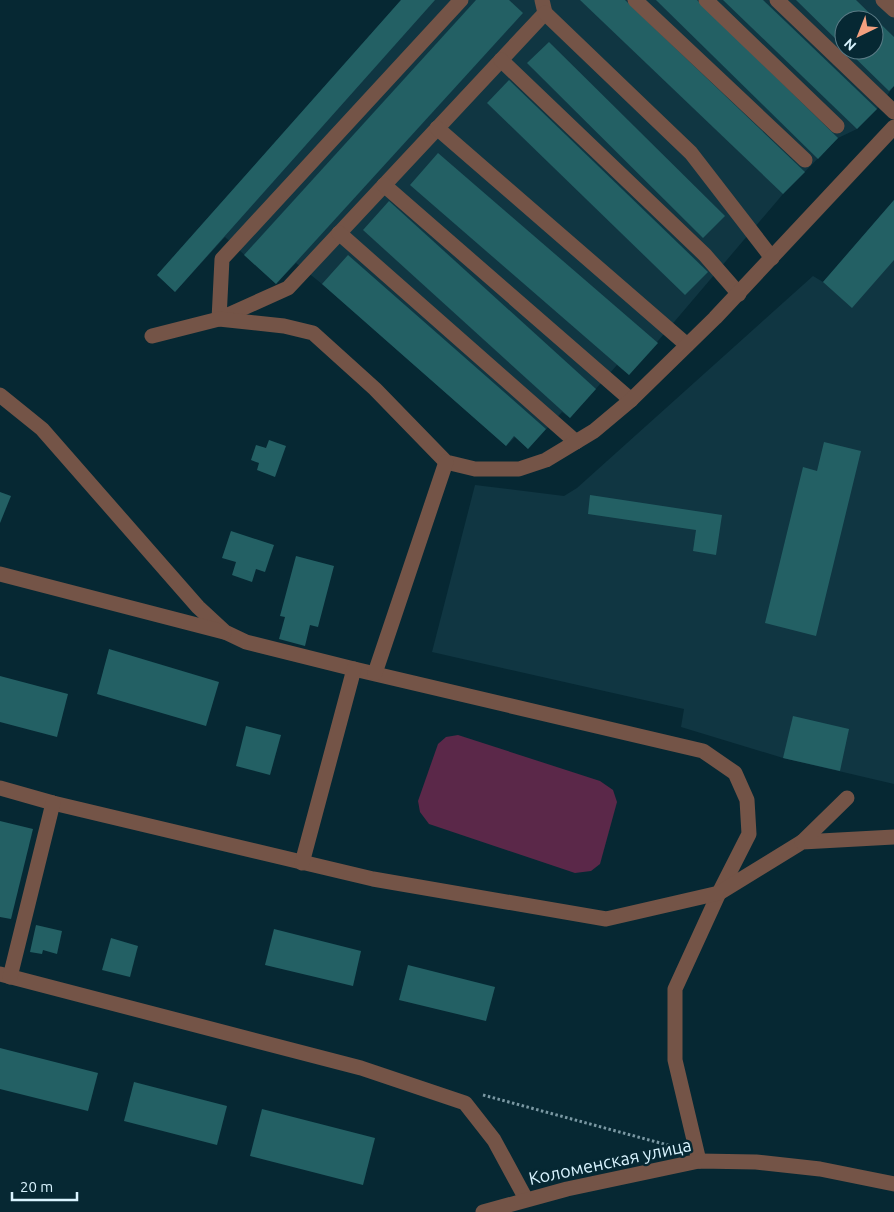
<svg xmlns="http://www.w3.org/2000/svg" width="894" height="1212" font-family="Ubuntu,sans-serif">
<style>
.built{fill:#103642;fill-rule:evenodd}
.green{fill:#5b2849}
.building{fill:#236064}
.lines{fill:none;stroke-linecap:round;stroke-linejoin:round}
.path{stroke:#7a98a3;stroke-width:3;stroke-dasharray:2.5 2.5;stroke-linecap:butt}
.minor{stroke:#745447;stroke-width:15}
.labels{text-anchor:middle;stroke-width:5;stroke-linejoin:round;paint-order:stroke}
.street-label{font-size:18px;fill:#d9f4ff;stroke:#062833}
</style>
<rect width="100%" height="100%" fill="#062833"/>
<g class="built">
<path d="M401,0H894V86L877,109L857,129L838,138L783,194L629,375L617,365L570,418L562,412L528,449L515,437L506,446L322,284L296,263L276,284L225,237L175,292L157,275ZM844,20H874V50H844Z"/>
<polygon points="894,200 894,784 783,758 681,727 684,709 432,652 475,485 564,496 577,488 813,276 823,282"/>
</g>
<polygon class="green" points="458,735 600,781 613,790 617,802 600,864 591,871 575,873 429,824 420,812 418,801 438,744 446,737"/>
<g class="building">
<polygon points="401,0 435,0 175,292 157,275"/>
<polygon points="476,0 509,0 523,13 276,284 244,255"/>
<polygon points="580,0 625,0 805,172 783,194"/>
<polygon points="656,0 697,0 838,138 818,159"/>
<polygon points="723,0 763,0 877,109 857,129"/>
<polygon points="796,0 856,0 894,37 894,86 889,91 847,50 874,50 874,20 844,20 844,47"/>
<polygon points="549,42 725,216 703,238 527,63"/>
<polygon points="509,80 708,272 685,295 487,103"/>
<polygon points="438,153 658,343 629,375 410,185"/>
<polygon points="894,200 894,260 852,308 823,282"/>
<polygon points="389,201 596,389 570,418 363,230"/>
<polygon points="348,255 546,429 528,449 514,436 506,446 322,284"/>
<polygon points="269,440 286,446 275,477 257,470 259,463 251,460 256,445 266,448"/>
<polygon points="824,442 861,451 816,636 765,623 803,467 817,471"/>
<polygon points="0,492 11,496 0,523"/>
<polygon points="590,495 722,515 716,555 693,551 696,530 588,514"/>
<polygon points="231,531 274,545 265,572 256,569 252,582 232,575 236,562 222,558"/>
<polygon points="296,556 334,566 318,627 310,625 305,646 279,639 285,617 280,616"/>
<polygon points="109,649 219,682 206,726 97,694"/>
<polygon points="0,676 68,694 57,737 0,722"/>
<polygon points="793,716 849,729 840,771 783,758"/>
<polygon points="246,726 281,735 270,775 236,766"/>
<polygon points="0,821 33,829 11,919 0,917"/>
<polygon points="36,925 62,931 57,954 43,950 42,954 30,952"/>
<polygon points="274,929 361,951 353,986 265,965"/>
<polygon points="111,938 138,946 130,977 102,970"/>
<polygon points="408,965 495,987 486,1021 399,1000"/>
<polygon points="0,1048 98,1073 88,1111 0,1089"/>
<polygon points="134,1082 227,1106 217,1145 124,1121"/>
<polygon points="262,1109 375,1138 363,1185 250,1156"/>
</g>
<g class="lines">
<polyline class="path" points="483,1095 675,1147"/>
<g class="minor">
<polyline points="461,0 222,259 219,319 288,288 545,13 542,0"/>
<polyline points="635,0 805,160"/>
<polyline points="706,0 837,126"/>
<polyline points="777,0 894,112"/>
<polyline points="883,0 894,10"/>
<polyline points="545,13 691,153 772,258"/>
<polyline points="501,60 705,255 739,294"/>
<polyline points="437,128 687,345"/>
<polyline points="384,185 631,400"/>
<polyline points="339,233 576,442"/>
<polyline points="152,336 219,319 284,326 313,333 375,389 446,462 475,469 519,469 546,460 594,431 631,400 715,318 894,127"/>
<polyline points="0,395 42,429 198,607 225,632 246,642 354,669 703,751 735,773 747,800 749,834 719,893 675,989 675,1060 699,1161"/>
<polyline points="0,574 224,632"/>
<polyline points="375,673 446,462"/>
<polyline points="0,788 53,803 373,879 606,919 719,893 802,842 894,837"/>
<polyline points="802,842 847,798"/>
<polyline points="302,863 354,669"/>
<polyline points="0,974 361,1068 465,1103 494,1140 526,1199"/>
<polyline points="10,977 53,803"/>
<polyline points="483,1212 567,1189 699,1161 756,1162 820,1169 894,1184"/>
</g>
</g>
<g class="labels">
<g class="street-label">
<text transform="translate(610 1162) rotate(-12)" y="6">Коломенская улица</text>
</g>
</g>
<g transform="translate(859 35) rotate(223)"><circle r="24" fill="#062833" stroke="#5a7a85"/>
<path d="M0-4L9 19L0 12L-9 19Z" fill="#f2a07f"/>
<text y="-8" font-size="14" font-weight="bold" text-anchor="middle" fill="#d9f4ff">N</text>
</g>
<path d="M12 1192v8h65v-8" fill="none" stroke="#d9f4ff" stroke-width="2.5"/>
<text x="20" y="1192" font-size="15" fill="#d9f4ff" stroke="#062833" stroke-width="4" paint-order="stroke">20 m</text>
</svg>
